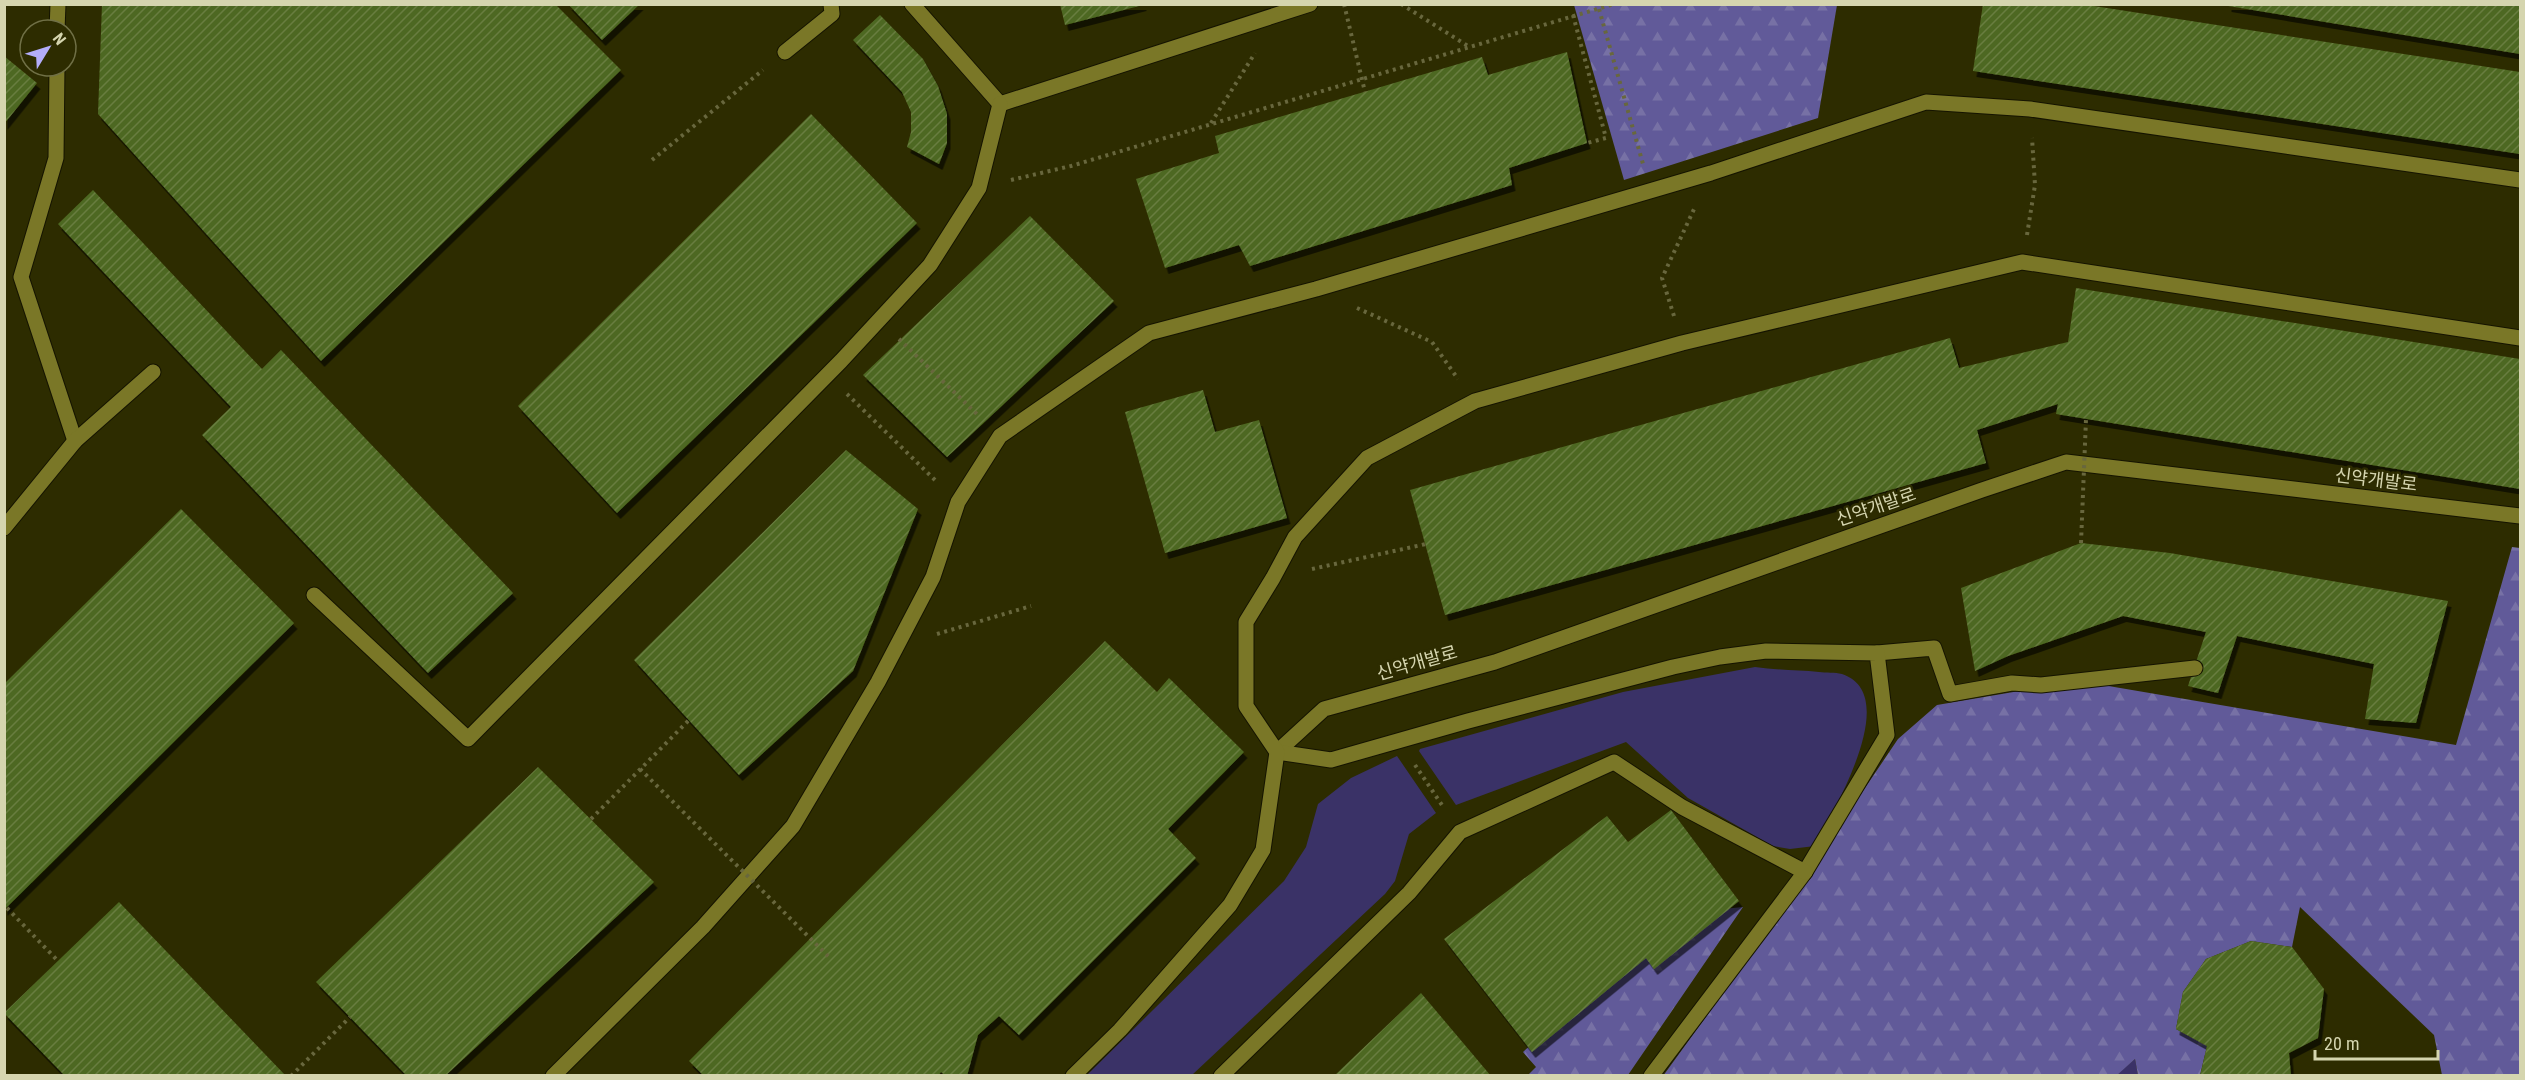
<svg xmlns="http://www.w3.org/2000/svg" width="2525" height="1080" font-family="'Roboto Condensed','Noto Sans KR',sans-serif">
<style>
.grass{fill:#3a3267}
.forest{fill:url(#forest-firs)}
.building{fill:url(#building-hatch);filter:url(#shadow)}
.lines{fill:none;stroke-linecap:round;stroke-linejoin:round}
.minor-casing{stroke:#151400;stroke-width:17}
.path{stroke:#68673d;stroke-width:4;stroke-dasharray:3 4.5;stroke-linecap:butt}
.minor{stroke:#7a7727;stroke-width:15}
.path-bridge{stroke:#68673d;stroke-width:4;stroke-dasharray:3 4.5;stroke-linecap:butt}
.labels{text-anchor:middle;stroke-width:5;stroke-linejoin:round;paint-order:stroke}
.street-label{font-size:18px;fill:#d5d5af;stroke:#2d2c00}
</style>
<defs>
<pattern id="forest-firs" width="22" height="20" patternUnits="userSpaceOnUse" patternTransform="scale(1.5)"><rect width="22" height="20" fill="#615a99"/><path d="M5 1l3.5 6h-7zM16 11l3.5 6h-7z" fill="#7771a5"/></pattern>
<pattern id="building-hatch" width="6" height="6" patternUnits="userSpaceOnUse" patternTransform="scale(1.5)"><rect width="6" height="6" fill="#4e6822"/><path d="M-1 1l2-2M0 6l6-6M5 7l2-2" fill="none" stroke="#677d40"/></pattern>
<filter id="shadow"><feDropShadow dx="3.5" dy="6" stdDeviation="0" flood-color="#0009"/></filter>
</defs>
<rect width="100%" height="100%" fill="#2d2c00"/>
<g class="grass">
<path d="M1755,667C1776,670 1798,670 1819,672C1826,673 1835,672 1842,674C1904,695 1832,812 1815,846L1790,849L1773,846L1688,798L1626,742L1456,805L1419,751L1420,749L1623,692Z"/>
<polygon points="1397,756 1436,813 1409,834 1395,881 1385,894 1192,1075 1087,1075 1284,881 1306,847 1318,804 1351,778"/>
<polygon points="2135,1059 2138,1075 2116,1075"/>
</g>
<g class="forest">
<polygon points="1574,5 1837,5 1818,118 1624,180"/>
<polygon points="2512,547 2520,548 2520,1075 2442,1075 2434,1035 2300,907 2292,947 2251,941 2206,959 2183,992 2176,1029 2207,1046 2200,1075 2138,1075 2135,1059 2116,1076 1663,1076 1774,923 1898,739 1937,705 2079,681 2456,745"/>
<polygon points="1743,907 1628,1075 1528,1075 1536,1067 1523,1052 1674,914"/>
</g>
<g class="building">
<polygon points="102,4 555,4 621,70 321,361 98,114"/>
<polygon points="568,4 640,4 602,40"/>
<polygon points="1060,4 1143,4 1143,5 1065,25"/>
<polygon points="1983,4 2081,4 2520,72 2520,154 1973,71"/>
<polygon points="2228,4 2520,4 2520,54 2228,6"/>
<polygon points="880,15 923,59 938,86 947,114 947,143 939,164 907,147 911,132 911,112 902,92 853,40"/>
<polygon points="1567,52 1587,143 1509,168 1512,185 1250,266 1239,245 1165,268 1136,179 1219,153 1215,136 1482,57 1488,75"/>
<polygon points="4,56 37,83 4,124"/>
<polygon points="811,114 917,223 617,513 518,406"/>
<polygon points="93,190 262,369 281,350 513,593 428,673 202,435 231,407 58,224"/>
<polygon points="1030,216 1114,301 947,457 863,375"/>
<polygon points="2076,288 2520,359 2520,489 2056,414 2058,404 1977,430 1986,463 1445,615 1410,490 1950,338 1959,368 2068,342"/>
<polygon points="1203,390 1215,432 1259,420 1287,518 1165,553 1125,412"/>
<polygon points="846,450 918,509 853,671 739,775 634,660"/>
<polygon points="181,509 294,623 4,910 4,684"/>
<polygon points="2081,543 2170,553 2448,601 2416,723 2365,719 2374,664 2237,636 2218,693 2188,686 2206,632 2123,616 2008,656 1975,671 1961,588"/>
<polygon points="1105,641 1157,692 1169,678 1244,752 1168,829 1196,858 1019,1035 999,1016 978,1035 967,1076 946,1076 941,1072 938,1076 704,1076 689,1061"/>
<polygon points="538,767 654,882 445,1076 407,1076 316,982"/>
<polygon points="1671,810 1739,901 1654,969 1646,958 1532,1052 1444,939 1607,816 1628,842"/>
<polygon points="119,902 286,1076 65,1076 4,1013"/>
<polygon points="2251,941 2292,947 2324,989 2318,1038 2289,1053 2291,1076 2200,1076 2207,1046 2176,1029 2183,992 2206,959"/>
<polygon points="1421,993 1491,1076 1334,1076"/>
</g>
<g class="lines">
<g class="minor-casing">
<g id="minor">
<polyline points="912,4 1000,104"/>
<polyline points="57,30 58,4"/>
<polyline points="785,52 832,14 831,4"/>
<polyline points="57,66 56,158 21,277 75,441"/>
<polyline points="1000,104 1310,4"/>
<polyline points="4,528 75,441 153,372"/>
<polyline points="314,595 468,739 841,361 930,265 979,188 1000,104"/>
<polyline points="1877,653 1934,648 1950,694 2012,683 2041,685 2195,668"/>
<polyline points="1277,752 1324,709 1495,662 1982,490 2066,462 2520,516"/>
<polyline points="1277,752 1331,760 1468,721 1673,667 1720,657 1766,651 1877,653 1887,735 1805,872 1651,1076"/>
<polyline points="553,1076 703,927 793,826 878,682 933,577 958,502 1000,436 1149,333 1316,289 1711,173 1926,102 2030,109 2520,180"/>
<polyline points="1073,1076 1120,1030 1230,905 1263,850 1277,752 1246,706 1246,622 1273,578 1295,537 1367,458 1475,401 1682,343 2022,262 2520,338"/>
<polyline points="1221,1076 1409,893 1460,832 1614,762 1682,807 1805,872"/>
</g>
</g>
<g class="path">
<polyline points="1401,4 1468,46"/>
<polyline points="1599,9 1643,164"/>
<polyline points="1573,15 1606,138 1587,143"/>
<polyline points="1211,123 1255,53"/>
<polyline points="652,160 763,70"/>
<polyline points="1011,180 1071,166 1614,4"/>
<polyline points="2027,235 2035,185 2032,138"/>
<polyline points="1357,308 1432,342 1458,379"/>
<polyline points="1674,316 1662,278 1695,207"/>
<polyline points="899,339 980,417"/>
<polyline points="847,394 936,481"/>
<polyline points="1312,569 1426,544"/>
<polyline points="937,634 1031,606"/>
<polyline points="1415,765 1444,808"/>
<polyline points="591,819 689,720"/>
<polyline points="7,908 58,961"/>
<polyline points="291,1076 350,1017"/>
</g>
<use href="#minor" class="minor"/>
<g class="path-bridge">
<polyline points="1344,4 1365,92"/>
<polyline points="2081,543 2086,419"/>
<polyline points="640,769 831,959"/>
</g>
</g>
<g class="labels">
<g class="street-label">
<text transform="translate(2376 480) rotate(7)" y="6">신약개발로</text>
<text transform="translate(1876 507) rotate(-19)" y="6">신약개발로</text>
<text transform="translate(1417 663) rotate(-16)" y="6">신약개발로</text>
</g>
</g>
<rect width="2525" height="1080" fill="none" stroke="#d5d5af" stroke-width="12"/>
<g transform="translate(48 48) rotate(52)"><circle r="28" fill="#2d2c00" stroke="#707046" stroke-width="1.5"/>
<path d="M0-4.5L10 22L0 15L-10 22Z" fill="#b3adf9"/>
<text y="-9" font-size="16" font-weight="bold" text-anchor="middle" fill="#d5d5af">N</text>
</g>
<path d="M2315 1050v9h123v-9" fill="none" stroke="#d5d5af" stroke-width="3"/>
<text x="2324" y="1050" font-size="18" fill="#d5d5af" stroke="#2d2c00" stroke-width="4.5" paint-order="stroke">20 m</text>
</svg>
